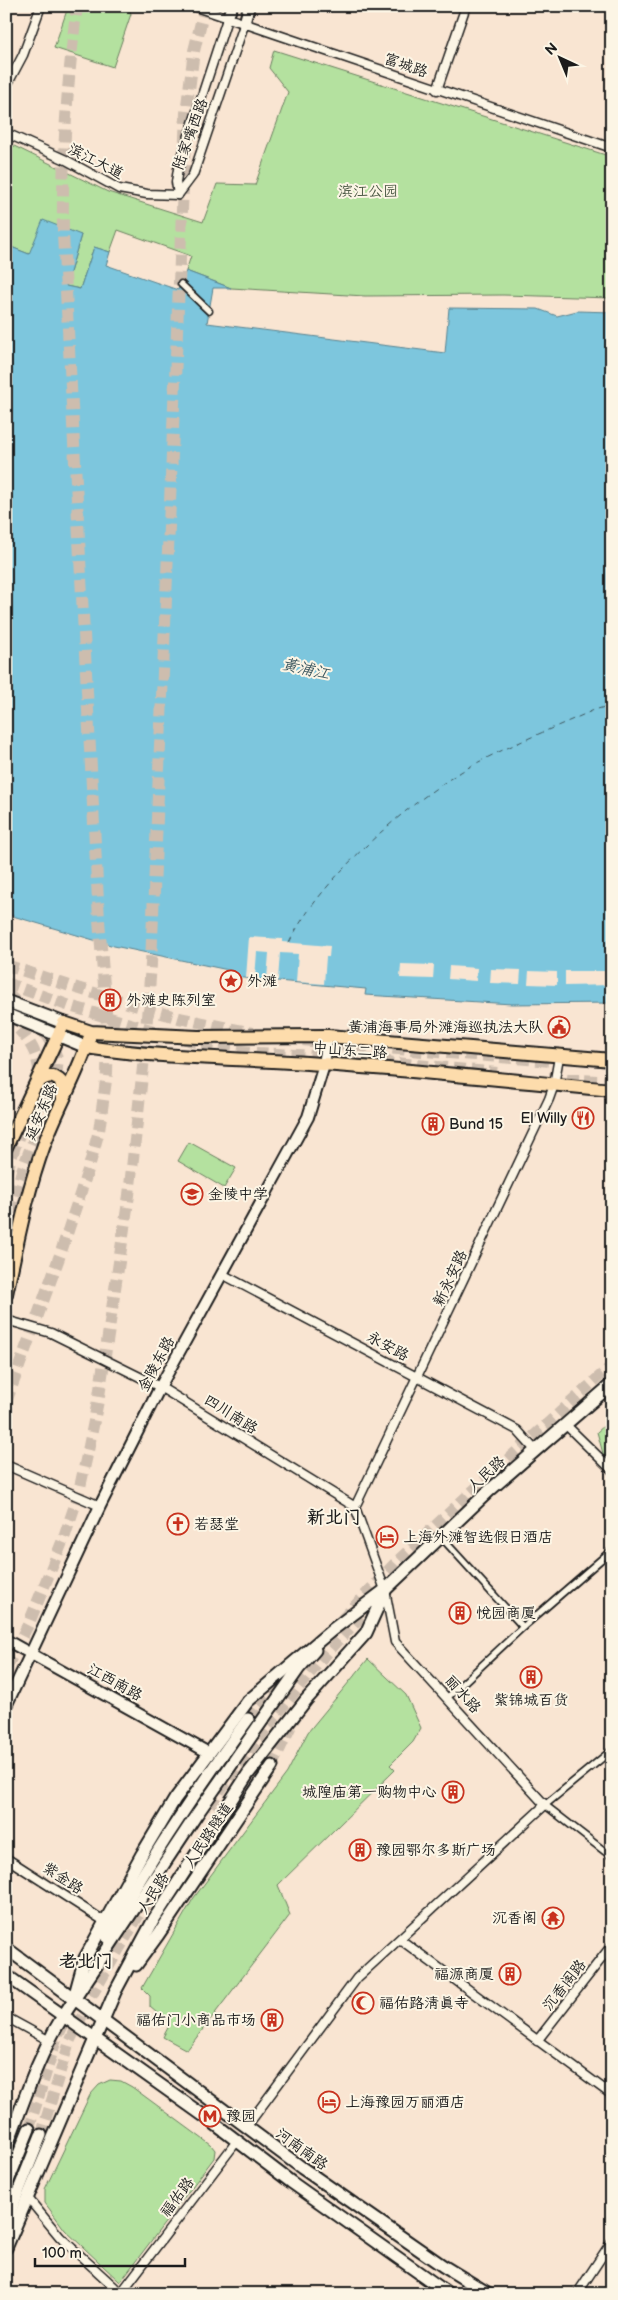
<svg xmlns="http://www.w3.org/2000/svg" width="618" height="2300" font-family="'Balsamiq Sans','LXGW WenKai TC',sans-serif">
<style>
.green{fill:#b4e19f;stroke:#687e5e}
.water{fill:#7dc6dd;stroke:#568290}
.pier{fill:#f9e5d2}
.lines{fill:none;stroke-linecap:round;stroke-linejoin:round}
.ferry{stroke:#3e5860;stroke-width:1;stroke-dasharray:6 5;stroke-linecap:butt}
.secondary-tunnel{stroke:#cdbdae;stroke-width:11;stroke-dasharray:11 5.5;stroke-linecap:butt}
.primary-tunnel{stroke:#cdbdae;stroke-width:12;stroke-dasharray:12 6;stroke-linecap:butt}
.trunk-tunnel{stroke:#cdbdae;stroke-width:12;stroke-dasharray:12 6;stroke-linecap:butt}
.pedestrian-casing{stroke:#1c1c1c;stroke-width:9}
.minor-casing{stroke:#1c1c1c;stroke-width:11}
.tertiary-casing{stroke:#1c1c1c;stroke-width:14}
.secondary-casing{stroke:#1c1c1c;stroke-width:15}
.primary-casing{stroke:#1c1c1c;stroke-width:16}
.pedestrian{stroke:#fcf5e5;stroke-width:5.5}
.minor{stroke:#fcf5e5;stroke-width:8}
.tertiary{stroke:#fcf5e5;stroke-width:10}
.secondary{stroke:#fcf5e5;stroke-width:11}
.primary{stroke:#fddcac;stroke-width:12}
.labels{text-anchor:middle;stroke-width:4;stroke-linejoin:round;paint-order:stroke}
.street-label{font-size:15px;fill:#1c1c1c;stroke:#fcf5e5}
.park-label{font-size:15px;fill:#4a5743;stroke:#fcf5e5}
.poi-label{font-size:15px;fill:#1c1c1c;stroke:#fcf5e5;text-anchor:start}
.water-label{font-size:16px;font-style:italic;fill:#3e5860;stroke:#fcf5e5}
.quarter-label{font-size:18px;font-weight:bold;fill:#1c1c1c;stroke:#fcf5e5}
</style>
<rect width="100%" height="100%" fill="#f9e5d2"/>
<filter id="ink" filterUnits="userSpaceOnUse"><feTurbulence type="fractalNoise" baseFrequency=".02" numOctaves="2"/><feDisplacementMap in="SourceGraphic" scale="10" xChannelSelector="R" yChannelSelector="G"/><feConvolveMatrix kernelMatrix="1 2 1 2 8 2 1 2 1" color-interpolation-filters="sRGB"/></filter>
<g filter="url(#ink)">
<g class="green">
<polygon points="57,6 123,6 130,10 131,14 113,67 54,48 67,10"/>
<polygon points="274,50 612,157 612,298 503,295 365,296 231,288 186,271 191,256 118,230 110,252 94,247 80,289 66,286 81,235 29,254 6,245 6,142 108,192 203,222 217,184 255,185 288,92 269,68"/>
<polygon points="189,1142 236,1168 224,1188 178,1161"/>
<polygon points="612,1419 612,1470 606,1464 597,1432"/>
<polygon points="368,1659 406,1695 421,1728 413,1742 390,1765 395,1770 278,1885 290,1915 187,2050 163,2037 170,2024 150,2007 150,1996 142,1988 193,1899 287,1773 308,1732"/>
<polygon points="110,2080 121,2081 132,2087 211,2145 215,2150 214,2158 120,2282 65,2230 45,2203 45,2189 90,2095 99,2085"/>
</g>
<polygon class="water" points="43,220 81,235 66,286 80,289 94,247 110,252 106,265 178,290 186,271 231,288 213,288 207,323 445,353 449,308 538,309 557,316 577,311 612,312 612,1003 512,1004 365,995 366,989 233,977 233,971 114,946 6,914 6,245 29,254"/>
<g class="pier">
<polygon points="249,937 282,939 282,942 330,946 329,957 326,957 324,984 296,982 298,954 280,953 278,980 275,980 267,979 269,953 257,952 255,978 246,978"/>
<polygon points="401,964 434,965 433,979 400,978"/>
<polygon points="449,966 477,968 476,981 448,979"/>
<polygon points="491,969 521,970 520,984 490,983"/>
<polygon points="529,971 557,972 557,985 528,984"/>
<polygon points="565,971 612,971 612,985 565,986"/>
</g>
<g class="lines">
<path class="ferry" d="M289,943C319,880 411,799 473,765C512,744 554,728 594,710L612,705"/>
<g class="secondary-tunnel">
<polyline points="342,1619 395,1563 469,1494 612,1365"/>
<polyline points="249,1718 285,1674"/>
<polyline points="272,1766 297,1714"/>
<path d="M210,1805C261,1734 314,1662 377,1601"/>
<polyline points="156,1864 243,1736 262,1713"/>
<polyline points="29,2129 57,2038 66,2020"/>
<polyline points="41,2135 69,2043 93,1994 162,1876"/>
</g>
<g class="primary-tunnel">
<polyline points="6,965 70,986 179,1018 253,1033"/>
<polyline points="6,983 70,1006 160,1033"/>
<path d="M6,993C27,1011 50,1032 57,1059C61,1081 30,1146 22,1171C16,1191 12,1211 6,1230"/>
<path d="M6,1017C24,1032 41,1053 39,1078"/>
<polyline points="185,1039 217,1048 258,1053 336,1057 497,1073"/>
<polyline points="303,1040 334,1044 552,1061"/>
<polyline points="549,1078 612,1082"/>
<polyline points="6,1173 23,1123"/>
</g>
<g class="trunk-tunnel">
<path d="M6,1402L60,1255L89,1167L99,1131L107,1073L108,1039L99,920L63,234C62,157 67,82 77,6"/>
<polyline points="6,1668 29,1623 65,1535 78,1496 89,1446 99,1396 129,1195 144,1058 151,964 186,113 194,51 205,6"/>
</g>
<g class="pedestrian-casing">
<g id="pedestrian">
<polyline points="181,284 209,311"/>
<polyline points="441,1537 523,1627"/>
<polyline points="448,1697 523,1627 612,1550"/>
<polyline points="612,1750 545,1805 612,1857"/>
</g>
</g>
<g class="minor-casing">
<g id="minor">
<polyline points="193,6 612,148"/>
<polyline points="6,87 23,55 41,6"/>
<polyline points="437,90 466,6"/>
<polyline points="6,133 66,160 119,189 147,194 178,195"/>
<polyline points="178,195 176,182 178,169 227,19"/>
<polyline points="178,195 193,175 244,25"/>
<polyline points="222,1274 517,1430 535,1450"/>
<polyline points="6,1320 51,1333 160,1387 352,1505 355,1507 385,1590 395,1642 545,1805 357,1978 247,2126"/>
<polyline points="565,1424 612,1470"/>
<polyline points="6,1465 100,1506"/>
<polyline points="355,1507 549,1099 554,1085 559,1057"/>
<polyline points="6,1858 104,1921"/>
<polyline points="401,1940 612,2095"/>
<polyline points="6,2017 48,2040"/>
<polyline points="537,2041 612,1945"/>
<polyline points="27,2197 60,2237 122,2294"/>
<polyline points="121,2293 237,2141"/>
<polyline points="577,2294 612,2241"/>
</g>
</g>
<g class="tertiary-casing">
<g id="tertiary">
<polyline points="227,19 232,6"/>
<polyline points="244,25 249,6"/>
<polyline points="6,1640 209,1753"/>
<polyline points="6,1706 100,1506 160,1387 308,1117 324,1065 328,1036"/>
</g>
</g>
<g class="secondary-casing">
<g id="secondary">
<polyline points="6,1001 64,1023"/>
<polyline points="6,1014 86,1047"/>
<path d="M107,1937C148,1861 197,1789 248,1719"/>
<polyline points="6,1948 302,2168 443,2266 489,2294"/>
<polyline points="136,1965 158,1935 272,1766"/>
<polyline points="6,1975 211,2121 291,2182 449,2294"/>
<polyline points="74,1998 85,1958 142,1854 175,1799 248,1701 332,1630 385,1590 490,1490 612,1384"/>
<path d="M6,2148C24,2101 37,2058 63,2016L197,1814L299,1668L315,1650"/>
<polyline points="6,2186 29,2129"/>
<polyline points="6,2222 41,2135"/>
<polyline points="6,2248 115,1992 154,1919 248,1774 306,1700 366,1633 385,1591"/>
</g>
</g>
<g class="primary-casing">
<g id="primary">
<path d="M86,1047C154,1057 222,1058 290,1062C398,1068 505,1080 612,1090"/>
<path d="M36,1085C43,1076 52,1073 61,1082L63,1098"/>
<polyline points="6,1147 64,1023 91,1032 198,1037 328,1036 612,1060"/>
<path d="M6,1294C17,1244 26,1194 44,1145C57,1109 77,1076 89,1039"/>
</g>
</g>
<use href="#pedestrian" class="pedestrian"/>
<use href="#minor" class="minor"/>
<use href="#tertiary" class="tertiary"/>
<use href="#secondary" class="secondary"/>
<use href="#primary" class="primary"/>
</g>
</g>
<defs>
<g id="sight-ring" transform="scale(1.125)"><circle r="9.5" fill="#fcf5e5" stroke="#c8321e" stroke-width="1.5"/><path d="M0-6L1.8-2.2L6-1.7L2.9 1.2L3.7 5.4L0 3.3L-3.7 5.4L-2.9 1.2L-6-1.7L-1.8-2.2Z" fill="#c8321e"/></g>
<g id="building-ring" transform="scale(1.125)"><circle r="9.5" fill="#fcf5e5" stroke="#c8321e" stroke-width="1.5"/><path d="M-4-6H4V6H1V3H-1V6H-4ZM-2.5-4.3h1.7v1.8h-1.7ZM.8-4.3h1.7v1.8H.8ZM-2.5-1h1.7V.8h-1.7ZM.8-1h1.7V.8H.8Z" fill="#c8321e"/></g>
<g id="civic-ring" transform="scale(1.125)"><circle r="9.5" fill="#fcf5e5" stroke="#c8321e" stroke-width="1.5"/><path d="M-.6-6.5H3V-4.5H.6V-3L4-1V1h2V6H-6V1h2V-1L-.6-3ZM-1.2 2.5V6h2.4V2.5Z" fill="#c8321e"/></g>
<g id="restaurant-ring" transform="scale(1.125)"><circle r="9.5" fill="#fcf5e5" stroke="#c8321e" stroke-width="1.5"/><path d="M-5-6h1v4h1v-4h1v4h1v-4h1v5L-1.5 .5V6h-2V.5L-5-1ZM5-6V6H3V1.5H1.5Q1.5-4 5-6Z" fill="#c8321e"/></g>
<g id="school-ring" transform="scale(1.125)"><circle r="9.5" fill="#fcf5e5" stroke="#c8321e" stroke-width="1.5"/><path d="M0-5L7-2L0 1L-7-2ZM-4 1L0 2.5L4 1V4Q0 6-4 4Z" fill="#c8321e"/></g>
<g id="church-ring" transform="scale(1.125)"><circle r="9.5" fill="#fcf5e5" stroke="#c8321e" stroke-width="1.5"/><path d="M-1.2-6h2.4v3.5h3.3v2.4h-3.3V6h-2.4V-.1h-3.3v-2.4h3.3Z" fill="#c8321e"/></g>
<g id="hotel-ring" transform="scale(1.125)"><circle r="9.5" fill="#fcf5e5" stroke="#c8321e" stroke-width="1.5"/><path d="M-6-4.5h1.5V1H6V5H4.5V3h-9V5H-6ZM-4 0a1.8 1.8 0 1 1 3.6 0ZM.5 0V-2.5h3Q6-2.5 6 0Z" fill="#c8321e"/></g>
<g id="temple-ring" transform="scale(1.125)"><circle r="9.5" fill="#fcf5e5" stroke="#c8321e" stroke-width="1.5"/><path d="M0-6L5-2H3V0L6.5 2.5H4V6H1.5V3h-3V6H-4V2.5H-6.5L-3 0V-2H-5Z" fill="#c8321e"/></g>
<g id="mosque-ring" transform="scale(1.125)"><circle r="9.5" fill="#fcf5e5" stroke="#c8321e" stroke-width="1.5"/><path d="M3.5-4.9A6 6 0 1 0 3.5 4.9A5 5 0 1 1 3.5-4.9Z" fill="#c8321e"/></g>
<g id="metro-ring" transform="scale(1.125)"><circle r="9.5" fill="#fcf5e5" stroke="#c8321e" stroke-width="1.5"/><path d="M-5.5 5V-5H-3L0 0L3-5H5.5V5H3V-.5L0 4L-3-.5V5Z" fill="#c8321e"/></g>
</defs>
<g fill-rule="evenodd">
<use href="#sight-ring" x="231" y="981"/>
<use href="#building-ring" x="110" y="1000"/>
<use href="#civic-ring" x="559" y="1027"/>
<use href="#restaurant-ring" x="583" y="1118"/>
<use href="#building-ring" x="433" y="1124"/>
<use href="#school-ring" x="192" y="1194"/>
<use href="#church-ring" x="178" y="1524"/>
<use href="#hotel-ring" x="387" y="1537"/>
<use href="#building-ring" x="460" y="1613"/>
<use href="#building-ring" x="531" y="1677"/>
<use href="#building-ring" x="453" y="1792"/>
<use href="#building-ring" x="360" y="1850"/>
<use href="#temple-ring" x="553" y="1918"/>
<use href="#building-ring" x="510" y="1974"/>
<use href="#mosque-ring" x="363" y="2003"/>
<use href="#building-ring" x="272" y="2020"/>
<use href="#hotel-ring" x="329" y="2102"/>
<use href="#metro-ring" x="210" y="2116"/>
</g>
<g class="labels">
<g class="street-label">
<text transform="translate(406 65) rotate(19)" y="5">富城路</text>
<text transform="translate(190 134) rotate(-70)" y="5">陆家嘴西路</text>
<text transform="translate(96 161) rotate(27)" y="5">滨江大道</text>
<text transform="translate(350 1050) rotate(4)" y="5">中山东二路</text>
<text transform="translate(41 1112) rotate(-67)" y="5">延安东路</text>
<text transform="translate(450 1278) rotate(-65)" y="5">新永安路</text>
<text transform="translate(388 1346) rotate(28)" y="5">永安路</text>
<text transform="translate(156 1364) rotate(-62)" y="5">金陵东路</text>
<text transform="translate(231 1414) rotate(32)" y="5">四川南路</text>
<text transform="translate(486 1474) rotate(-43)" y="5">人民路</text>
<text transform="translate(115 1682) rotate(29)" y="5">江西南路</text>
<text transform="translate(463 1694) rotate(48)" y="5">丽水路</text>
<text transform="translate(208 1835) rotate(-56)" y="5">人民路隧道</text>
<text transform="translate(63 1878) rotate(33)" y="5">紫金路</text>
<text transform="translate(153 1893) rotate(-58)" y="5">人民路</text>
<text transform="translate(564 1985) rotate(-52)" y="5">沉香阁路</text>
<text transform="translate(302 2149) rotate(36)" y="5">河南南路</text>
<text transform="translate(177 2197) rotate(-53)" y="5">福佑路</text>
</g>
<g class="park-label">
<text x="368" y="196">滨江公园</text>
</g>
<g class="poi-label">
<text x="247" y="986">外滩</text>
<text x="126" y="1005">外滩史陈列室</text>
<text x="543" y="1032" text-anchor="end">黄浦海事局外滩海巡执法大队</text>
<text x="567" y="1123" text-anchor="end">El Willy</text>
<text x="449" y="1129">Bund 15</text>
<text x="208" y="1199">金陵中学</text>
<text x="194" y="1529">若瑟堂</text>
<text x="403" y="1542">上海外滩智选假日酒店</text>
<text x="476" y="1618">悦园商厦</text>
<text x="531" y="1705" text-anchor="middle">紫锦城百货</text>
<text x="437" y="1797" text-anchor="end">城隍庙第一购物中心</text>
<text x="376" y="1855">豫园鄂尔多斯广场</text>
<text x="537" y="1923" text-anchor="end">沉香阁</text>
<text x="494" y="1979" text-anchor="end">福源商厦</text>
<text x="379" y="2008">福佑路清真寺</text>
<text x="256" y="2025" text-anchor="end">福佑门小商品市场</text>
<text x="345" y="2107">上海豫园万丽酒店</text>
<text x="226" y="2121">豫园</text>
</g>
<g class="water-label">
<text transform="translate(306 668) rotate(13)" y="6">黄浦江</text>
</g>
<g class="quarter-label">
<text x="334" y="1523">新北门</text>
<text x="86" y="1967">老北门</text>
</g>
</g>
<rect width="618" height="2300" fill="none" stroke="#fcf5e5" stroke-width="25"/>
<rect x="12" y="12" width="593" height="2275" fill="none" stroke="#1c1c1c" stroke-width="2" filter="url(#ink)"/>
<g transform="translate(560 58) rotate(316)" stroke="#fcf5e5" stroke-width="4" paint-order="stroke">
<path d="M0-4L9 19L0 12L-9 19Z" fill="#1c1c1c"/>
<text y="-8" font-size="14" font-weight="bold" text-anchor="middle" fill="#1c1c1c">N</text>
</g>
<path d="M35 2258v8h150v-8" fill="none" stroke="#1c1c1c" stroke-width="2.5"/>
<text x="42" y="2258" font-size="15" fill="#1c1c1c" stroke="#fcf5e5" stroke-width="4" paint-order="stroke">100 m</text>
</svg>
